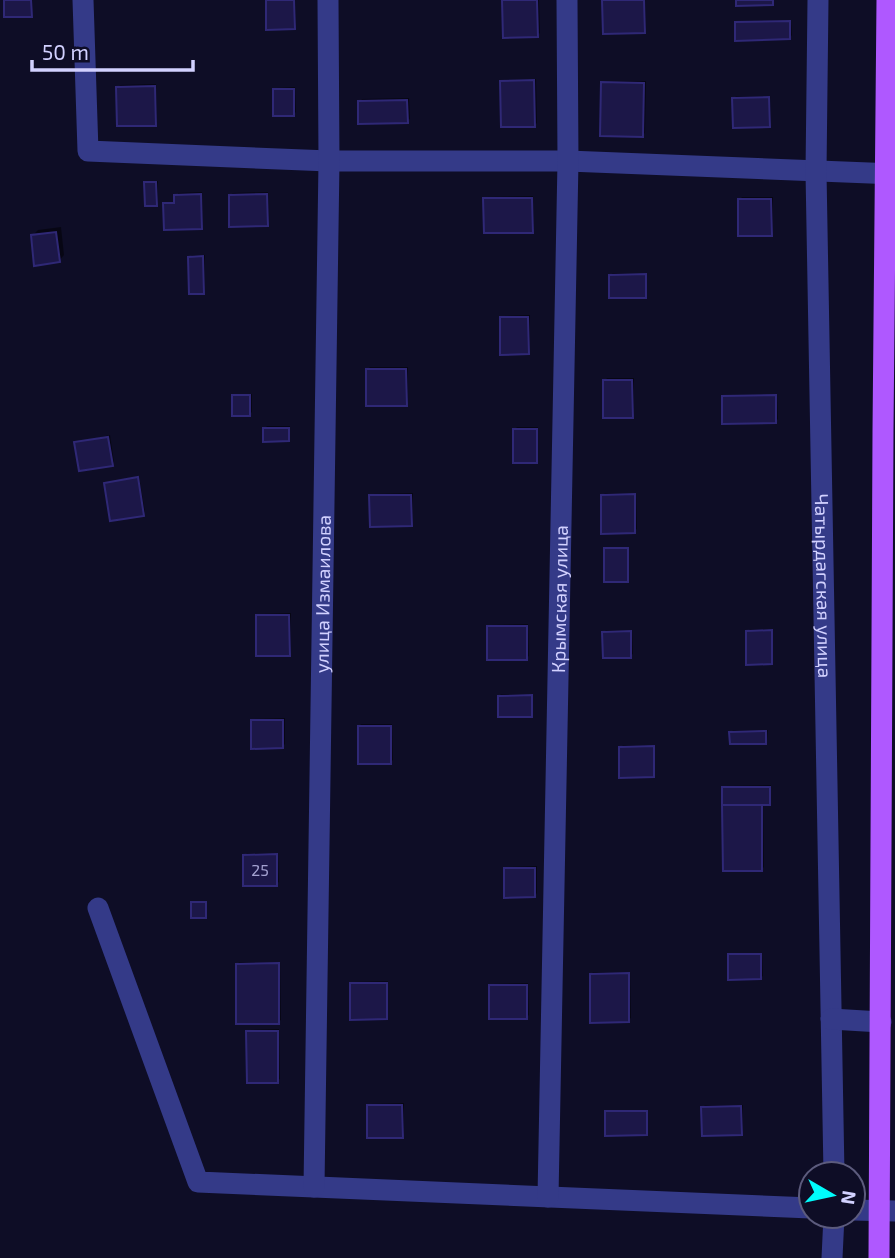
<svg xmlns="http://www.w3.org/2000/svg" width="895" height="1258" font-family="'Exo 2',sans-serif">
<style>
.shadow{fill:#0007}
.building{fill:#1c1748;stroke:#2f2876;stroke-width:2}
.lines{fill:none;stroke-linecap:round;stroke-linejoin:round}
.minor{stroke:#343a88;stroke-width:21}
.major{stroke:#af58ff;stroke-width:21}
.labels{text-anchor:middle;stroke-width:7;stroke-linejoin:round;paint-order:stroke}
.number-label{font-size:16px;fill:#a4a2d1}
.street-label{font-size:19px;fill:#d2d1ff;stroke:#0e0d26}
</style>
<rect width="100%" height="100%" fill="#0e0d26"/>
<g class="shadow">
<polygon points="269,0 295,0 296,25 294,27"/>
<polygon points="504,0 539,0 540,33 538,35"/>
<polygon points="604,0 645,0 646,29 644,31"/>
<polygon points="791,20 792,35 790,38 737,23 739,21"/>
<polygon points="536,79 537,123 535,125 501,82 504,80"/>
<polygon points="605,81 646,81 645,133 643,135 603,83"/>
<polygon points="156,84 157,122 155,124 118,88 120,85"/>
<polygon points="295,87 296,112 294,114 275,90 277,88"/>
<polygon points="736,96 770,96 771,123 769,125 734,99"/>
<polygon points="409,98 410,119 407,121 360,102 362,99"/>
<polygon points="148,181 158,181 158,202 156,204 146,183"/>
<polygon points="202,192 203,225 201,227 165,204 176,202 178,193"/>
<polygon points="268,192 269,222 267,224 230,195 233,193"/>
<polygon points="533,196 534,229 532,231 485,199 487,197"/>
<polygon points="742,197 773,197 773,232 771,234 739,200"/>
<polygon points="61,227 64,255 59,261 32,236 38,230"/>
<polygon points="192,255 205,255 205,290 203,292 190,257"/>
<polygon points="613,273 647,273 647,294 645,296 610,275"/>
<polygon points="530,315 530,350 528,352 502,318 504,316"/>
<polygon points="370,367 408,367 408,402 406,404 367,370"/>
<polygon points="607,378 634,378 634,414 632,416 605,381"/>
<polygon points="236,394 252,394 252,412 250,414 234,396"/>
<polygon points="777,394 778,419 775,422 723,397 725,395"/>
<polygon points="267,426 290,426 290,438 288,440 264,429"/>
<polygon points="517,427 538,427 538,459 536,461 515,429"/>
<polygon points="110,435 114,462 112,464 76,443"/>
<polygon points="139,476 145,512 143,514 106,483"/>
<polygon points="413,493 413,522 411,524 371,496 373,494"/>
<polygon points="605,493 636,493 637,529 634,531 602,495"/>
<polygon points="608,547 629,547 629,578 627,580 606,549"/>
<polygon points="291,613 291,652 289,654 257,616 260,614"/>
<polygon points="528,624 529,656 526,658 489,627 491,625"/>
<polygon points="750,629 773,629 773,661 771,663 748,631"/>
<polygon points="606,630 632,630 633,654 630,656 604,632"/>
<polygon points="501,694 533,694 533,713 531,715 499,696"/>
<polygon points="285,718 285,744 283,746 252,721 255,719"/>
<polygon points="361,724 392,724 393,760 391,762 359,727"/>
<polygon points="733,730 768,730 767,740 765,742 731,732"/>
<polygon points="623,745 655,745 655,773 653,775 621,747"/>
<polygon points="771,785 771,801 763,803 764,867 762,869 723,788 726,786"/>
<polygon points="247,853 278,853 279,882 276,884 245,856"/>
<polygon points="537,866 537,893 535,896 506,869 508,867"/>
<polygon points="195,901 207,901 207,914 205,916 192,903"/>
<polygon points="732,953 762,953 763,976 760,978 730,955"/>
<polygon points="239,962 280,962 281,1020 278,1022 237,965"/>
<polygon points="593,972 630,972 631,1018 628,1020 591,974"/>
<polygon points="388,981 388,1015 386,1017 351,984 354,982"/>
<polygon points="528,983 529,1015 527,1017 490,986 493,984"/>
<polygon points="279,1029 280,1079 277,1081 248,1032 250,1030"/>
<polygon points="404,1103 404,1134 402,1136 369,1106 371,1104"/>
<polygon points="705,1105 743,1105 743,1131 741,1133 703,1107"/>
<polygon points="609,1110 648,1110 648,1131 646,1133 606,1112"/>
</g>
<g class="building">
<polygon points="4,0 31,0 32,17 4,17"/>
<polygon points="266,0 294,0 295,29 266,30"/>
<polygon points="502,0 537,0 538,37 503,38"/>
<polygon points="602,0 644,0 645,33 603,34"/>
<polygon points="736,0 773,0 773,5 736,6"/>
<polygon points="790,21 790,39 735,41 735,22"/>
<polygon points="534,80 535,127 501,127 500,81"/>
<polygon points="601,82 644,83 643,137 600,136"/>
<polygon points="155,86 156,126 117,126 116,87"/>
<rect x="273" y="89" width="21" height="27"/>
<polygon points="769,97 770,127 733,128 732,98"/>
<polygon points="407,100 408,123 358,124 358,101"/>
<polygon points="144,182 156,182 157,206 145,206"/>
<polygon points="201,194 202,229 164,230 163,203 174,203 174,195"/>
<polygon points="267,194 268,226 229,227 229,195"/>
<polygon points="483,198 532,198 533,233 484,233"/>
<polygon points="738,199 771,199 772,236 738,236"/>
<polygon points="56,232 60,262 34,266 31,235"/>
<polygon points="203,256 204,294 189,294 188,257"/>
<polygon points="646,274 646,298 609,298 609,275"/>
<polygon points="500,317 528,317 529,354 500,355"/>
<polygon points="366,369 406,369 407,406 366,406"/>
<polygon points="603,380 632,380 633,418 603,418"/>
<rect x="232" y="395" width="18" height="21"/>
<polygon points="776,395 776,423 722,424 722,396"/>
<polygon points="263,428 289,428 289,441 263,442"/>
<rect x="513" y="429" width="24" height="34"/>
<polygon points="108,437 113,466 79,471 74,442"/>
<polygon points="138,477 144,516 110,521 104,483"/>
<polygon points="635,494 635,533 601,534 601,495"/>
<polygon points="369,495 411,495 412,526 370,527"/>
<rect x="604" y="548" width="24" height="34"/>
<polygon points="256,615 289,615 290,656 256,656"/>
<rect x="487" y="626" width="40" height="34"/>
<polygon points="772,630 772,664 746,665 746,631"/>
<polygon points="631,631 631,658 603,658 602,632"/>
<polygon points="532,695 532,717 498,717 498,696"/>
<polygon points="251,720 283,720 283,748 251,749"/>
<rect x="358" y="726" width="33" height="38"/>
<polygon points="766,731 766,744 730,744 729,732"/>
<polygon points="654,746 654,777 619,778 619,747"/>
<rect x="722" y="787" width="48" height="18"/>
<polygon points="722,805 762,805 762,871 723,871"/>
<polygon points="277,854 277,886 243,886 243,855"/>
<polygon points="504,868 535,868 535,897 504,898"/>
<rect x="191" y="902" width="15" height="16"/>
<polygon points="728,954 761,954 761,979 728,980"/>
<polygon points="279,963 279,1024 236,1024 236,964"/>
<polygon points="629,973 629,1022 590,1023 590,974"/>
<polygon points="350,983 387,983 387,1019 350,1020"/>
<rect x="489" y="985" width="38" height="34"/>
<polygon points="246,1031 278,1031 278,1083 247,1083"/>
<polygon points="367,1105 402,1105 403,1138 367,1138"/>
<polygon points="741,1106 742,1135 702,1136 701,1107"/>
<polygon points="605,1111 647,1111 647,1135 605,1136"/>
</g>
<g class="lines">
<g class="minor">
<polyline points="83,0 88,151 329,161 568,161 895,174"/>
<path id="s1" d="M818,0L816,172L834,1174"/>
<polyline points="98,908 198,1182 811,1208"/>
<polyline points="831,1019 881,1022"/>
<path id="s2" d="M314,1187L329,161L328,0"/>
<path id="s3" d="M548,1197L568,161L567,0"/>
<polyline points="853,1210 895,1211"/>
<polyline points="832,1258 834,1216"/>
</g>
<polyline class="major" points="879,1258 883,432 887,0"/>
</g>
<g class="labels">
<g class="number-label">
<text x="260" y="876">25</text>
</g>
<g class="street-label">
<text dy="7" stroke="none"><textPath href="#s1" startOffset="586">Чатырдагская улица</textPath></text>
<text dy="7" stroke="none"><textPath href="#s2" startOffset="593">улица Измаилова</textPath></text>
<text dy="7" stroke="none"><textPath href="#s3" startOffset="598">Крымская улица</textPath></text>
</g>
</g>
<g transform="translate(832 1195) rotate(99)"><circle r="33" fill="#0e0d26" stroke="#5c5b7d" stroke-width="2"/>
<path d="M0-5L12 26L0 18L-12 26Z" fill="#00fcfc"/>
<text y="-10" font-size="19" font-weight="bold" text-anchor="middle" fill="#d2d1ff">N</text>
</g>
<path d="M32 60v10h161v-10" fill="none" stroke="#d2d1ff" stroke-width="3.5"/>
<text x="42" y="60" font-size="21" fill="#d2d1ff" stroke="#0e0d26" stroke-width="5" paint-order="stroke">50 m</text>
</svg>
